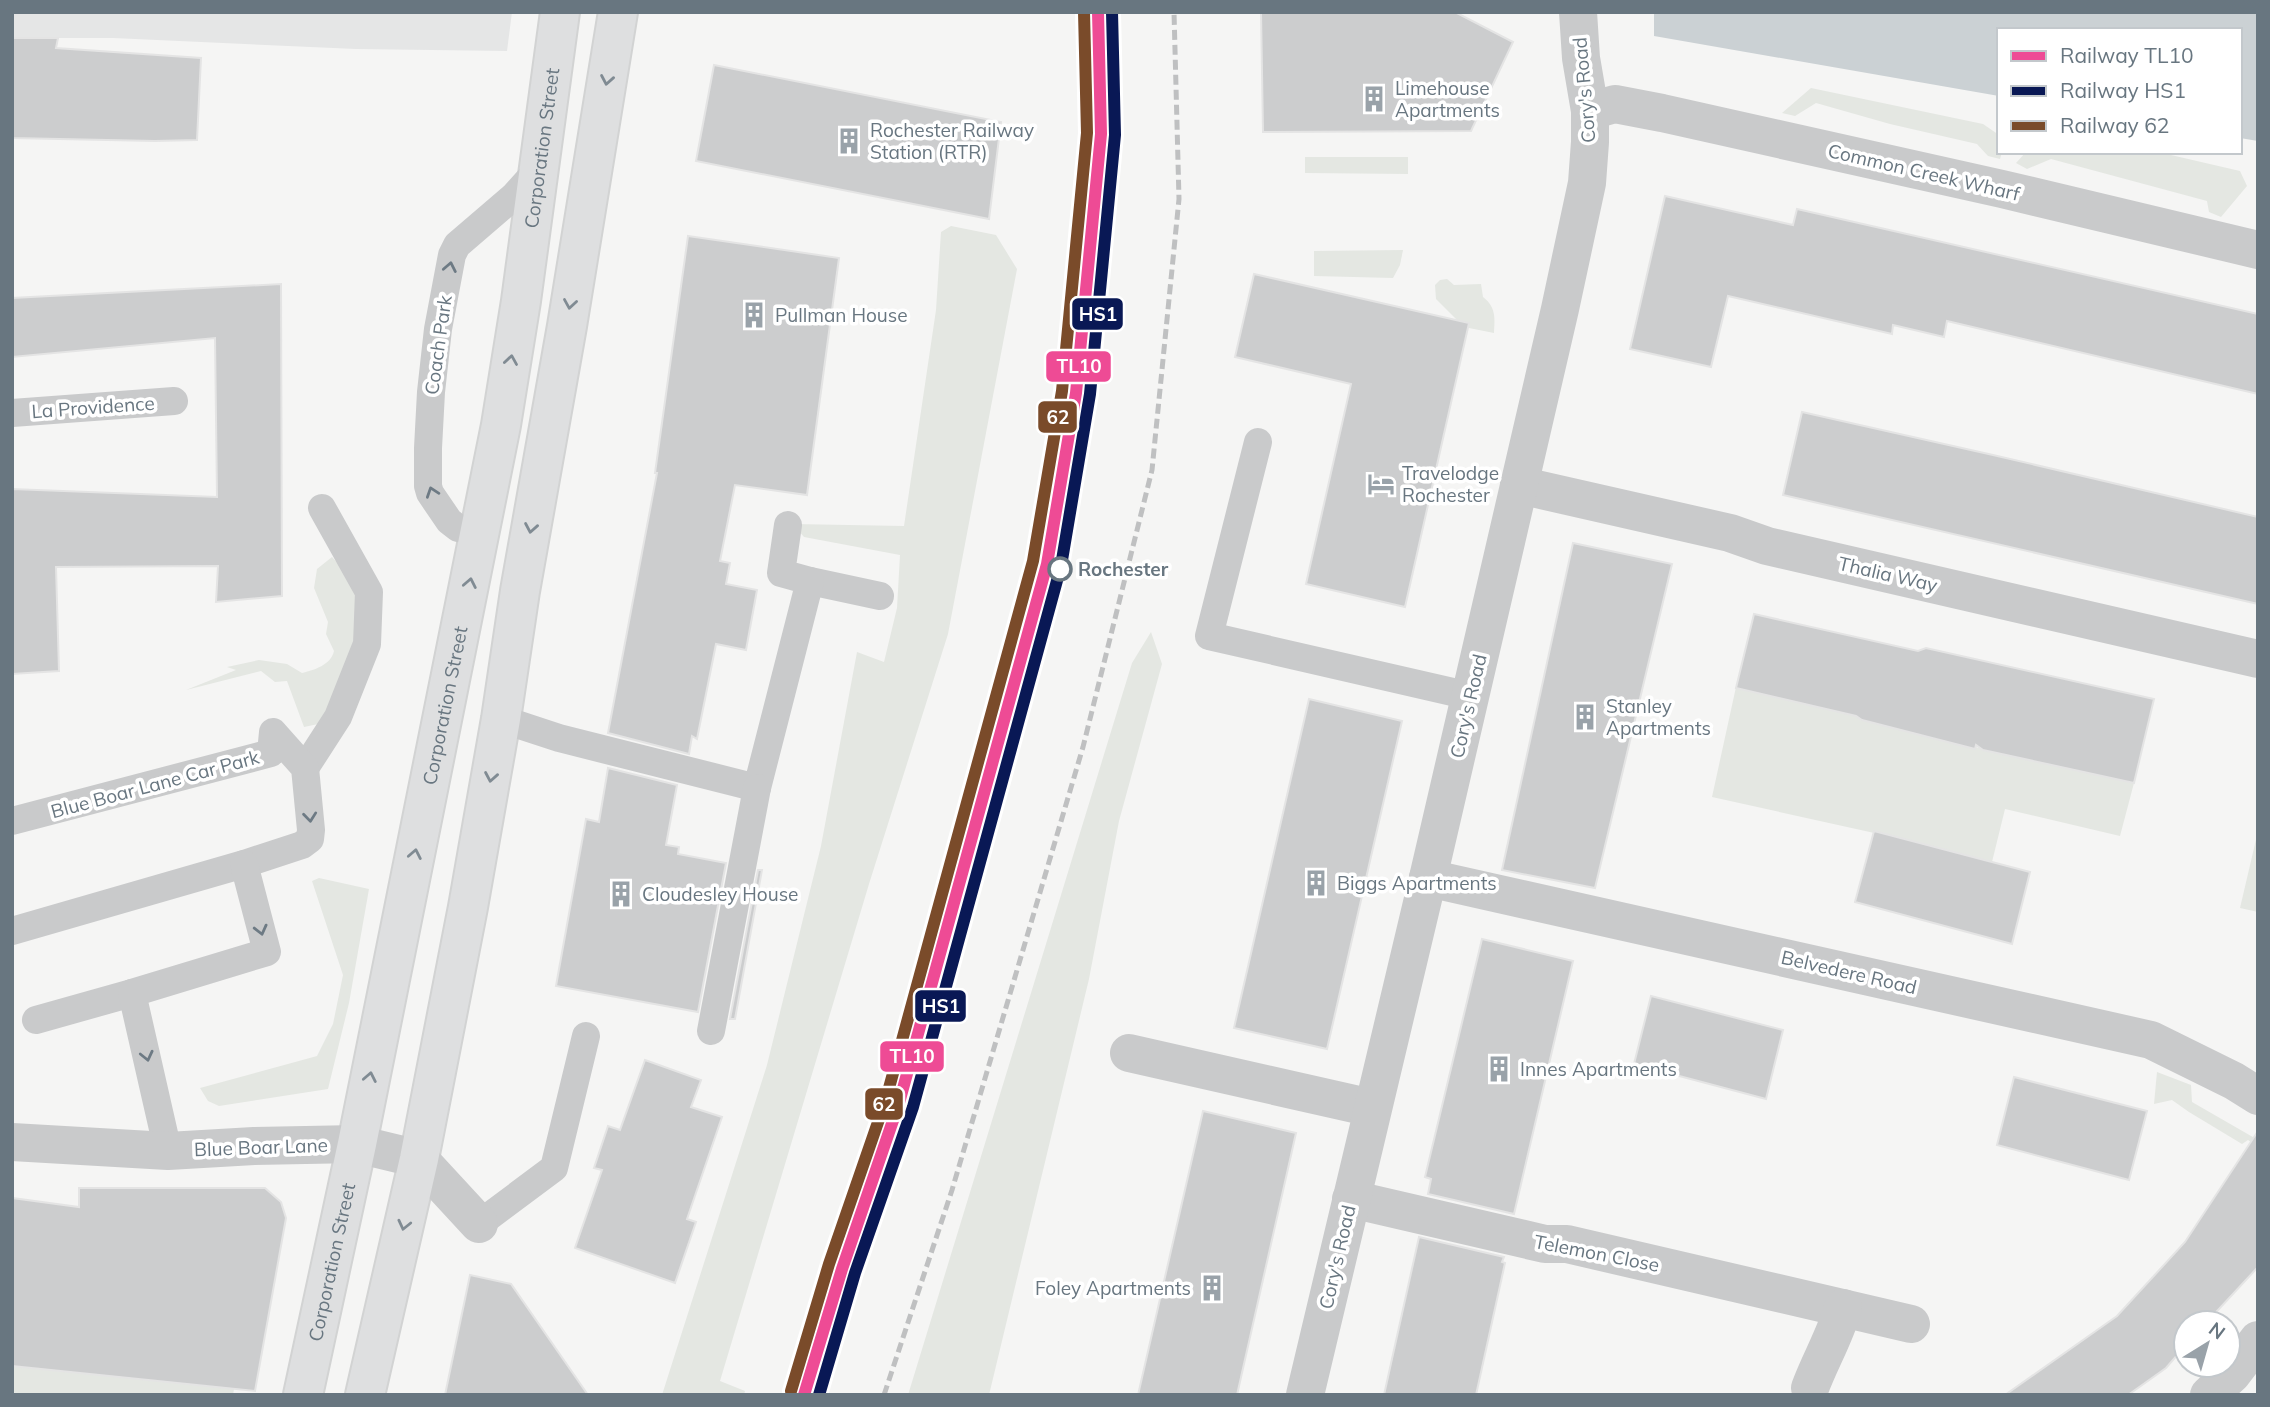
<svg xmlns="http://www.w3.org/2000/svg" width="2270" height="1407" font-family="Mulish,sans-serif">
<style>
.built{fill:#e5e6e6}
.green{fill:#e4e7e2}
.water{fill:#cbd1d4}
.building{fill:#cccdce;stroke:#e4e4e4;stroke-width:2}
.lines{fill:none;stroke-linecap:round;stroke-linejoin:round}
.primary-casing{stroke:#d2d3d3;stroke-width:42}
.lane{stroke:#c9cacb;stroke-width:28}
.street{stroke:#c9cacb;stroke-width:38}
.primary{stroke:#dedfe0;stroke-width:38}
.rail{stroke:#bfc0c1;stroke-width:5;stroke-dasharray:10 5;stroke-linecap:butt}
.rail-1-casing{stroke:#fff;stroke-width:18}
.rail-2-casing{stroke:#fff;stroke-width:18}
.rail-3-casing{stroke:#fff;stroke-width:18}
.rail-1{stroke:#ee4b95;stroke-width:12}
.rail-2{stroke:#091855;stroke-width:12}
.rail-3{stroke:#7a4b2a;stroke-width:12}
.oneway{stroke:#808b93}
.oneway2{stroke:#6d7a84}
.stop-dot{fill:#fff;stroke:#687680;stroke-width:3.5}
.labels{text-anchor:middle;stroke-width:7;stroke-linejoin:round;paint-order:stroke}
.poi-label{font-size:19px;fill:#687680;stroke:#fff;text-anchor:start}
.street-label{font-size:19px;fill:#687680;stroke:#fff}
.stop-label{font-size:19px;font-weight:bold;fill:#687680;stroke:#fff;text-anchor:start}
.line-badge{stroke:#fff;stroke-width:2.5}
.badge-label{font-size:19px;text-anchor:middle;font-weight:bold;fill:#fff}
</style>
<rect width="100%" height="100%" fill="#f5f5f4"/>
<polygon class="built" points="12,12 512,12 507,51 356,49 113,38 12,38"/>
<g class="green">
<polygon points="1811,88 1983,124 1999,135 1999,152 2002,152 2000,159 1988,156 1977,144 1890,124 1816,103 1795,116 1782,113"/>
<polygon points="2026,152 2158,152 2240,171 2247,186 2221,217 2209,212 2207,201 2051,159 2027,169 2016,163"/>
<polygon points="1305,157 1408,157 1408,174 1305,173"/>
<polygon points="951,226 996,235 1017,269 948,634 869,884 720,1381 745,1391 744,1395 662,1395 767,1065 821,846 857,652 884,662 897,608 900,555 804,537 793,524 904,526 936,310 941,232"/>
<polygon points="1403,250 1400,265 1393,278 1314,276 1314,251"/>
<path d="M1447,279L1454,285L1481,284L1483,297C1496,307 1495,318 1494,333L1464,327L1436,299L1435,285L1440,280Z"/>
<path d="M332,557L343,569L370,611L323,723L304,727L287,681L275,682L261,671L186,690L236,670L227,667L259,660L287,664L302,673C314,670 331,665 334,651L326,634L328,622L314,588L317,569Z"/>
<polygon points="1151,632 1162,664 1119,821 1089,979 989,1395 908,1395 1132,663"/>
<polygon points="1736,687 1899,725 1944,740 2134,783 2120,836 2005,809 1992,862 1915,842 1712,797"/>
<polygon points="2258,831 2258,912 2240,908"/>
<polygon points="319,878 369,889 349,1003 328,1089 219,1106 208,1101 200,1088 317,1056 333,1024 343,975 312,881"/>
<polygon points="2157,1072 2191,1085 2192,1102 2258,1140 2258,1147 2248,1140 2242,1144 2189,1112 2172,1100 2154,1104"/>
<polygon points="12,1366 234,1389 233,1395 12,1395"/>
</g>
<polygon class="water" points="1654,12 2258,12 2258,141 2240,138 2240,30 1999,30 1999,96 1654,36"/>
<g class="building">
<polygon points="1261,12 1455,12 1513,42 1471,131 1263,132"/>
<polygon points="12,38 58,38 56,48 201,58 197,140 155,141 12,138"/>
<polygon points="714,65 1001,122 989,219 696,161"/>
<polygon points="1665,196 1793,225 1797,209 2258,314 2258,394 1947,321 1944,337 1893,325 1892,334 1728,296 1711,367 1630,349"/>
<polygon points="688,236 839,258 807,495 735,485 720,561 730,563 726,584 757,590 746,650 716,644 697,739 692,736 689,754 608,733 657,473 655,473"/>
<polygon points="1254,274 1469,323 1405,607 1306,584 1351,384 1235,357"/>
<polygon points="281,284 282,596 216,602 218,566 56,567 59,671 12,674 12,489 217,497 215,338 12,357 12,298"/>
<polygon points="1802,412 1993,455 2258,517 2258,604 1783,495"/>
<polygon points="1573,543 1672,564 1595,888 1502,870"/>
<polygon points="1754,614 1918,651 1926,648 2154,699 2134,783 1983,750 1976,745 1975,749 1862,720 1856,716 1736,688"/>
<polygon points="1309,699 1402,721 1327,1049 1234,1028"/>
<polygon points="608,768 677,785 666,845 679,847 678,854 726,863 698,1012 556,986 586,819 599,822"/>
<polygon points="1874,831 2030,872 2012,944 1855,902"/>
<polygon points="758,870 762,870 735,1019 730,1019"/>
<polygon points="1482,939 1573,961 1514,1214 1428,1194 1431,1179 1425,1177"/>
<polygon points="1651,996 1783,1030 1766,1099 1634,1064"/>
<polygon points="645,1060 701,1080 691,1107 722,1117 687,1219 696,1222 675,1283 575,1248 602,1170 594,1168 608,1126 620,1130"/>
<polygon points="2014,1077 2147,1111 2129,1180 1997,1145"/>
<polygon points="1203,1111 1296,1133 1237,1395 1138,1395"/>
<polygon points="2258,1131 2258,1267 2206,1323 2186,1323 2186,1345 2166,1368 2128,1395 2005,1395 2117,1316 2185,1242"/>
<polygon points="79,1188 265,1188 281,1202 286,1218 255,1391 12,1366 12,1198 79,1207"/>
<polygon points="1419,1237 1504,1257 1502,1262 1505,1263 1476,1395 1384,1395"/>
<polygon points="470,1275 511,1284 588,1395 445,1395"/>
</g>
<g class="lines">
<g class="primary-casing">
<g id="primary">
<path id="s1" d="M303,1395L357,1144L501,425L521,301L560,12"/>
<polyline points="365,1395 419,1159 468,907 501,719 520,591 567,326 618,12"/>
</g>
</g>
<g class="lane">
<polyline points="12,413 174,401"/>
<polyline points="1258,442 1209,636 1470,696"/>
<polyline points="480,532 458,528 449,521 430,493 428,486 428,448 431,392 438,329 452,255 457,245 513,197 540,167"/>
<polyline points="810,581 880,596"/>
<polyline points="501,719 559,738 757,788 810,581 781,573 788,525"/>
<polyline points="305,768 338,717 367,644 369,592 322,508"/>
<polyline points="12,821 271,753 273,732 305,768 311,830 310,839 302,845 244,864 12,931"/>
<polyline points="36,1020 132,993"/>
<polyline points="711,1031 757,788"/>
<polyline points="168,1151 132,993 267,952 244,864"/>
<polyline points="479,1224 554,1168 586,1036"/>
</g>
<g class="street">
<polyline points="1590,111 1615,104 1662,113 2002,189 2258,250"/>
<polyline points="1519,485 1730,533 1767,546 2258,659"/>
<polyline points="1428,878 2151,1040 2234,1081 2258,1096"/>
<polyline points="1129,1053 1372,1108"/>
<polyline points="12,1142 168,1151 254,1146 357,1144 419,1159 479,1224"/>
<polyline points="1351,1199 1545,1244 1567,1244 1911,1324"/>
<path d="M1810,1388C1820,1361 1835,1336 1843,1308"/>
<polyline points="1305,1395 1428,878 1560,309 1587,183 1590,142 1590,111 1581,58 1578,12"/>
<polyline points="2209,1395 2232,1374 2258,1340"/>
</g>
<use href="#primary" class="primary"/>
<polyline class="rail" points="884,1395 952,1190 1083,747 1152,470 1179,199 1174,12"/>
<g class="rail-1-casing">
<polyline id="rail-1" points="804,1395 842,1269 899,1103 1047,564 1076,393 1101,134 1098,12"/>
</g>
<g class="rail-2-casing">
<polyline id="rail-2" points="819,1395 855,1273 913,1107 1061,566 1090,394 1115,135 1112,12"/>
</g>
<g class="rail-3-casing">
<polyline id="rail-3" points="791,1391 829,1264 886,1099 1033,561 1062,391 1087,133 1084,12"/>
</g>
<use href="#rail-1" class="rail-1"/>
<use href="#rail-2" class="rail-2"/>
<use href="#rail-3" class="rail-3"/>
</g>
<defs><path id="oneway-chevron" d="M-2-3.5L2.5 0L-2 3.5" fill="none" stroke-width="1.6" stroke-linecap="round" stroke-linejoin="round" transform="scale(1.75)"/></defs>
<g class="oneway">
<use href="#oneway-chevron" transform="translate(607 80) rotate(100)"/>
<use href="#oneway-chevron" transform="translate(570 304) rotate(99)"/>
<use href="#oneway-chevron" transform="translate(511 360) rotate(-81)"/>
<use href="#oneway-chevron" transform="translate(531 528) rotate(100)"/>
<use href="#oneway-chevron" transform="translate(470 583) rotate(-79)"/>
<use href="#oneway-chevron" transform="translate(491 777) rotate(100)"/>
<use href="#oneway-chevron" transform="translate(415 854) rotate(-79)"/>
<use href="#oneway-chevron" transform="translate(370 1077) rotate(-79)"/>
<use href="#oneway-chevron" transform="translate(404 1225) rotate(103)"/>
</g>
<g class="oneway2">
<use href="#oneway-chevron" transform="translate(450 267) rotate(-79)"/>
<use href="#oneway-chevron" transform="translate(432 492) rotate(-109)"/>
<use href="#oneway-chevron" transform="translate(310 817) rotate(84)"/>
<use href="#oneway-chevron" transform="translate(261 930) rotate(76)"/>
<use href="#oneway-chevron" transform="translate(147 1056) rotate(77)"/>
</g>
<defs>
<g id="building-bare" transform="scale(2.1)"><path d="M-4-6H4V6H1V3H-1V6H-4ZM-2.5-4.3h1.7v1.8h-1.7ZM.8-4.3h1.7v1.8H.8ZM-2.5-1h1.7V.8h-1.7ZM.8-1h1.7V.8H.8Z" fill="#99a2a9" stroke="#fff" stroke-width="2.5" paint-order="stroke"/></g>
<g id="hotel-bare" transform="scale(2.1)"><path d="M-6-4.5h1.5V1H6V5H4.5V3h-9V5H-6ZM-4 0a1.8 1.8 0 1 1 3.6 0ZM.5 0V-2.5h3Q6-2.5 6 0Z" fill="#99a2a9" stroke="#fff" stroke-width="2.5" paint-order="stroke"/></g>
</defs>
<g fill-rule="evenodd">
<use href="#building-bare" x="1374" y="99"/>
<use href="#building-bare" x="849" y="141"/>
<use href="#building-bare" x="754" y="315"/>
<use href="#hotel-bare" x="1381" y="484"/>
<use href="#building-bare" x="1585" y="717"/>
<use href="#building-bare" x="1316" y="883"/>
<use href="#building-bare" x="621" y="894"/>
<use href="#building-bare" x="1499" y="1069"/>
<use href="#building-bare" x="1212" y="1288"/>
</g>
<circle class="stop-dot" cx="1060" cy="569" r="11"/>
<g class="labels">
<g class="poi-label">
<text x="1395" y="95">Limehouse<tspan x="1395" dy="22">Apartments</tspan></text>
<text x="870" y="137">Rochester Railway<tspan x="870" dy="22">Station (RTR)</tspan></text>
<text x="775" y="322">Pullman House</text>
<text x="1402" y="480">Travelodge<tspan x="1402" dy="22">Rochester</tspan></text>
<text x="1606" y="713">Stanley<tspan x="1606" dy="22">Apartments</tspan></text>
<text x="1337" y="890">Biggs Apartments</text>
<text x="642" y="901">Cloudesley House</text>
<text x="1520" y="1076">Innes Apartments</text>
<text x="1191" y="1295" text-anchor="end">Foley Apartments</text>
</g>
<g class="street-label">
<text transform="translate(1584 90) rotate(-95)" y="7">Cory's Road</text>
<text dy="7" stroke="none"><textPath href="#s1" startOffset="1270">Corporation Street</textPath></text>
<text transform="translate(1924 172) rotate(13)" y="7">Common Creek Wharf</text>
<text transform="translate(438 345) rotate(-82)" y="7">Coach Park</text>
<text transform="translate(93 407) rotate(-4)" y="7">La Providence</text>
<text transform="translate(1888 574) rotate(13)" y="7">Thalia Way</text>
<text dy="7" stroke="none"><textPath href="#s1" startOffset="704">Corporation Street</textPath></text>
<text transform="translate(1468 706) rotate(-77)" y="7">Cory's Road</text>
<text transform="translate(155 784) rotate(-15)" y="7">Blue Boar Lane Car Park</text>
<text transform="translate(1849 972) rotate(13)" y="7">Belvedere Road</text>
<text transform="translate(261 1147) rotate(-2)" y="7">Blue Boar Lane</text>
<text transform="translate(1597 1253) rotate(11)" y="7">Telemon Close</text>
<text transform="translate(1337 1257) rotate(-77)" y="7">Cory's Road</text>
<text dy="7" stroke="none"><textPath href="#s1" startOffset="136">Corporation Street</textPath></text>
</g>
<g class="stop-label">
<text x="1078" y="576">Rochester</text>
</g>
</g>
<g class="line-badge">
<rect x="1071" y="297" width="53" height="34" rx="7" fill="#091855"/>
<rect x="1045" y="350" width="67" height="33" rx="7" fill="#ee4b95"/>
<rect x="1037" y="400" width="41" height="34" rx="7" fill="#7a4b2a"/>
<rect x="914" y="989" width="53" height="34" rx="7" fill="#091855"/>
<rect x="879" y="1040" width="66" height="33" rx="7" fill="#ee4b95"/>
<rect x="864" y="1087" width="40" height="34" rx="7" fill="#7a4b2a"/>
</g>
<g class="badge-label">
<text x="1098" y="321">HS1</text>
<text x="1079" y="373">TL10</text>
<text x="1058" y="424">62</text>
<text x="941" y="1013">HS1</text>
<text x="912" y="1063">TL10</text>
<text x="884" y="1111">62</text>
</g>
<rect width="2270" height="1407" fill="none" stroke="#687680" stroke-width="28"/>
<rect x="1997" y="28" width="245" height="126" fill="#ffffff" stroke="#c3c8cc" stroke-width="2"/>
<rect x="2011" y="51" width="35" height="10" fill="#ee4b95" stroke="#c3c8cc" stroke-width="2"/>
<text x="2060" y="63" font-size="21" fill="#687680">Railway TL10</text>
<rect x="2011" y="86" width="35" height="10" fill="#091855" stroke="#c3c8cc" stroke-width="2"/>
<text x="2060" y="98" font-size="21" fill="#687680">Railway HS1</text>
<rect x="2011" y="121" width="35" height="10" fill="#7a4b2a" stroke="#c3c8cc" stroke-width="2"/>
<text x="2060" y="133" font-size="21" fill="#687680">Railway 62</text>
<g transform="translate(2207 1344) rotate(37)"><circle r="33" fill="#ffffff" stroke="#c3c8cc" stroke-width="2"/>
<path d="M0-5L12 26L0 18L-12 26Z" fill="#99a2a9"/>
<text y="-10" font-size="19" font-weight="bold" text-anchor="middle" fill="#687680">N</text>
</g>
</svg>
